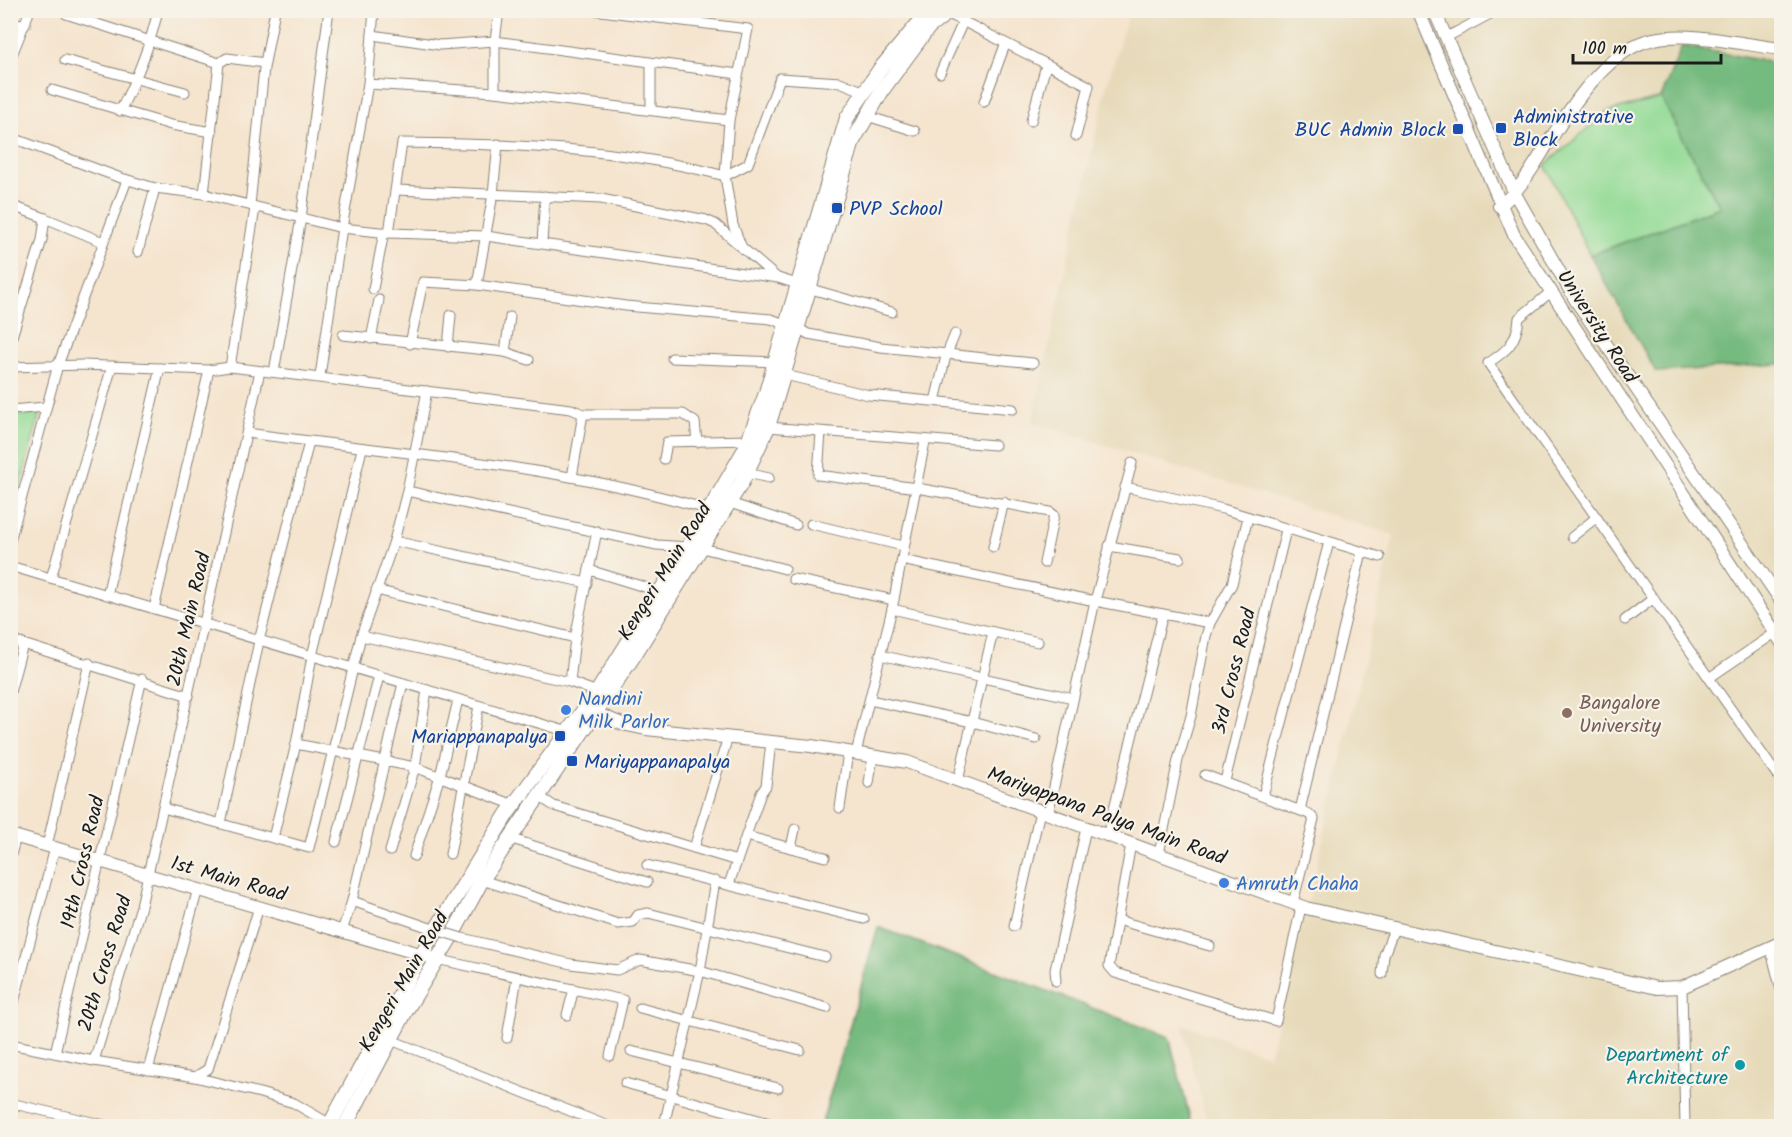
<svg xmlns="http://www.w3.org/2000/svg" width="1792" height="1137" font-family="Kalam,sans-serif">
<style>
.built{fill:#e7daba}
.green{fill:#92da94;stroke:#577b58;stroke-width:1.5}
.forest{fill:#75ba7e;stroke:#486b4d;stroke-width:1.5}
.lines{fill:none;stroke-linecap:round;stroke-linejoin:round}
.street-casing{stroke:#888075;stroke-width:11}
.secondary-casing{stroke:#888075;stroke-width:14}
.primary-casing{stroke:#888075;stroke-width:16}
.street{stroke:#fff;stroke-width:9}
.secondary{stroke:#fff;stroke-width:12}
.primary{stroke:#fff;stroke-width:14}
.street-bridge-casing{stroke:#888075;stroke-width:11;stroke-linecap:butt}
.street-bridge{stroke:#fff;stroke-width:9}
.transit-dot{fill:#1a4fb4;stroke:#f7f3e8;stroke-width:2}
.shop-dot{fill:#3f7fe0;stroke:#f7f3e8;stroke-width:2}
.education-dot{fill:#8d6e63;stroke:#f7f3e8;stroke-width:2}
.culture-dot{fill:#0f9aa8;stroke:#f7f3e8;stroke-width:2}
.labels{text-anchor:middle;stroke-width:4.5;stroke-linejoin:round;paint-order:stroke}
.transit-label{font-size:20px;fill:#164399;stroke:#f7f3e8;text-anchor:start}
.street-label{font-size:20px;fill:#1c1c1c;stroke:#f7f3e8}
.shop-label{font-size:20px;fill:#366cbe;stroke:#f7f3e8;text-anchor:start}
.education-label{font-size:20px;fill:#785e54;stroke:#f7f3e8;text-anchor:start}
.culture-label{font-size:20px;fill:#0d838f;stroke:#f7f3e8;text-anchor:end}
</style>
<rect width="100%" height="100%" fill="#f7f3e8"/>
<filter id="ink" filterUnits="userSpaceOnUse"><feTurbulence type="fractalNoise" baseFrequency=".0167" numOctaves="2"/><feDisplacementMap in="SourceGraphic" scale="12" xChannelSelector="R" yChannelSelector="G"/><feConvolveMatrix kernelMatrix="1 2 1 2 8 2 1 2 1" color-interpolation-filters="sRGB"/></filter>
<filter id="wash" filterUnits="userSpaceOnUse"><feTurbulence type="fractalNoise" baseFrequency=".008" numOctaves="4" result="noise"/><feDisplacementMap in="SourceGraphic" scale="24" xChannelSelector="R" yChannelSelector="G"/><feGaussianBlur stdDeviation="1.35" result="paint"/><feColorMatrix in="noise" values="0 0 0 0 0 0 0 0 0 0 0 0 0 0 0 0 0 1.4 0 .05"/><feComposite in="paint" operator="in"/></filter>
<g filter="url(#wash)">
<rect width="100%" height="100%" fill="#f5e4ce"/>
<polygon class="built" points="1129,11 1781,11 1781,1126 1208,1126 1182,1024 1269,1056 1311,891 1394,535 1032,422 1105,92"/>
<g class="green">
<polygon points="1661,98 1720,207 1590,255 1545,165 1607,112"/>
<polygon points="40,414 10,524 10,415"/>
</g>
<g class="forest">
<polygon points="1682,46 1781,64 1781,364 1656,372 1590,255 1720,207 1661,98"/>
<polygon points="878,927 1169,1037 1192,1126 821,1126"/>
</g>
</g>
<g filter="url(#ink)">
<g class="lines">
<g class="street-casing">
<g id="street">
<polyline points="202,10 209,10"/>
<polyline points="374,10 368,84 495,92 729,120 748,29 593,10"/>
<polyline points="947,13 1089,86 1076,136"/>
<polyline points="66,14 219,63 204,194"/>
<polyline points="10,21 25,25"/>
<polyline points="372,35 440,45 495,41 738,74"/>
<polyline points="1445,38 1498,10"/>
<polyline points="10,60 30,10"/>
<polyline points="65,60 185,92"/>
<polyline points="219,63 227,58 265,63"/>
<polyline points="940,73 963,22"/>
<polyline points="52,90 171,125 212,132"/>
<polyline points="495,92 495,41 499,10"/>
<polyline points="984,102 1005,45"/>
<polyline points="651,110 651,63"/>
<path d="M120,111C137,78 150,47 158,10"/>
<polyline points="867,116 915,131"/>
<polyline points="1031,121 1046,65"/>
<polyline points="10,137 118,177 155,188 204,194 342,228 389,233 486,236 778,278 797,284"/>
<polyline points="725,176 748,164 780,78 840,82 865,92"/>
<polyline points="725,176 729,120"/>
<polyline points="396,190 601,199 706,220 715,224 776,277"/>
<polyline points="10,205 45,218 42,240 10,343"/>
<polyline points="45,218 103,242"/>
<path d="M389,233L402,143C514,144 616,147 725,176L733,225L742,248"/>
<polyline points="542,243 545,196"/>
<polyline points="138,252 155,188"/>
<polyline points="477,285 493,194 498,144"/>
<polyline points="373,289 384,232"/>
<polyline points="811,289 892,312"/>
<path d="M1552,291L1519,318C1517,342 1507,351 1488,363L1782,782"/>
<polyline points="798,328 808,334 881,347 1033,363"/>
<polyline points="343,335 505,352 529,360"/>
<polyline points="371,339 379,300"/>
<polyline points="410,344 423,282 477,285 626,306 771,319 785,324"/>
<polyline points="448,347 451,315"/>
<polyline points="505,352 510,317"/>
<polyline points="672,358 775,362"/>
<polyline points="10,367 83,365 209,370 230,367 571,409 583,414 572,477"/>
<polyline points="230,367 255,208 250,205 264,68 275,10"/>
<polyline points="274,372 301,218 329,10"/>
<polyline points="785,375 869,395 1013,409"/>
<polyline points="320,376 342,228 368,84"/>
<polyline points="935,401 946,356 955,334"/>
<polyline points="10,410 46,407"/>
<polyline points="583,414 683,414 695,422 697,442"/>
<polyline points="768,427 995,445"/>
<polyline points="821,432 818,475 917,488 1050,512 1054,515 1044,563"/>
<path d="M247,433C402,454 560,465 710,510"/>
<polyline points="664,459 667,442 748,440"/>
<polyline points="747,473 769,478"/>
<polyline points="1125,487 1223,509 1380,557"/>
<polyline points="407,491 657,545 688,547"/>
<polyline points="730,503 796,525"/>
<polyline points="811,524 903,546"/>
<polyline points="1572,537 1597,517"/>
<polyline points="10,541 58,365 127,180"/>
<polyline points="394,541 587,583"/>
<polyline points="1109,546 1180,558"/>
<polyline points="993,547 1004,502"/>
<polyline points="702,548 785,569"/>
<polyline points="902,560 1095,601 1210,623"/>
<polyline points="10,566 572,733"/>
<polyline points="589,570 661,592"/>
<polyline points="51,578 112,366"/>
<polyline points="793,579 894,600"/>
<polyline points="376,590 575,638"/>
<polyline points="107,595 160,368"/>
<polyline points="154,609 209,370"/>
<polyline points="892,609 1038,642"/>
<polyline points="1625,620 1654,598"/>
<polyline points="361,636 570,682 597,692"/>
<polyline points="10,640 189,696"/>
<polyline points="880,655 1073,698"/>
<polyline points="1709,678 1775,633"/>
<polyline points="570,682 575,638 597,531"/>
<polyline points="10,692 23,644"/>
<polyline points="870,700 972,722 1036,739"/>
<polyline points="296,744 415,767 514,805"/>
<polyline points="856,753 892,609 925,442"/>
<polyline points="1205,775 1309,814 1314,819 1293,903"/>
<polyline points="958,781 993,632"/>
<polyline points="1225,781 1286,530"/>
<polyline points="869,783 873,756"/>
<polyline points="537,795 554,806 737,861"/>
<polyline points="1263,796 1329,542"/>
<polyline points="163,808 309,848 361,636 394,541 407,491 427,391"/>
<polyline points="840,808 848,752"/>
<polyline points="1300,810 1362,552"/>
<polyline points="1048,814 1095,601 1132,463"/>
<polyline points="221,823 259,641 309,442"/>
<polyline points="746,836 825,857"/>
<polyline points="1107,836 1163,614"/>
<polyline points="273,838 296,744 312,656 362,449"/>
<polyline points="509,838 647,882"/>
<polyline points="336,842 379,676"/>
<polyline points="1131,844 1109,966 1115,973 1276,1021 1301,907"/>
<polyline points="47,846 89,663"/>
<polyline points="694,848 728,737"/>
<polyline points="791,848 795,829"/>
<polyline points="390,851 415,767 427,690"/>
<polyline points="450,854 479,706"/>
<polyline points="1159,854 1178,760 1191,716 1206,636 1210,623 1232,584 1248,517"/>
<polyline points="414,856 440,776 458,700"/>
<polyline points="10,858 16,837"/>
<polyline points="647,865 864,919"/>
<polyline points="482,880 618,924 633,922 638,915 648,913 825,957"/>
<polyline points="729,884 761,793 766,786 771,742"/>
<polyline points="352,901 403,683"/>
<polyline points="1117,920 1210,946"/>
<polyline points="1014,926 1040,811"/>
<polyline points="342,931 352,901 436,930"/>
<polyline points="462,938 571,964 617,970 640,960 700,971 827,1008"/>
<polyline points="1770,947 1782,994"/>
<polyline points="436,959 623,1000 610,1056"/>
<polyline points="1382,974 1384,955 1394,929"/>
<polyline points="1056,981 1055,970 1086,828"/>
<polyline points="1682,987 1685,1126"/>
<polyline points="640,1008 800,1050"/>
<polyline points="567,1015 574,989"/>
<polyline points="10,1017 55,848"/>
<polyline points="507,1038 517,977"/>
<polyline points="391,1040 608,1126"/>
<polyline points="10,1044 94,1061 195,1077 260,1093 294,1103 330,1124"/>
<polyline points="631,1051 778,1088"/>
<polyline points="55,1053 142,679"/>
<polyline points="94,1061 141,906 260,371"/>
<polyline points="148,1070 198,889"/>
<polyline points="195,1077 208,1069 259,907"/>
<polyline points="625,1083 780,1126"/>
<polyline points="10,1103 109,1126"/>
<polyline points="665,1121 700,971 715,881"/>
</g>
</g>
<g class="secondary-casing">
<g id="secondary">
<polyline points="1418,10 1514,235 1782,643"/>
<polyline points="1434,10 1515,194 1575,299 1782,602"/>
<path d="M1499,206C1524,188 1537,159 1554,134C1576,99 1612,47 1654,39C1692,31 1744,45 1782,49"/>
<polyline points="588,710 622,724 646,729 811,746 907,762 1306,908 1657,988 1682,987 1782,942"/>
<polyline points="10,835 430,957"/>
</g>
</g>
<g class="primary-casing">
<g id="primary">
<polyline points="329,1126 429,941 507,814 597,692 688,547 745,449 765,396 847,118 880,69 930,10"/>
<polyline points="345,1126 408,1007 454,932 482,880 633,657 742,482 768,427 853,141 883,89 928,28 951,10"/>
</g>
</g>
<use href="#street" class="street"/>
<use href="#secondary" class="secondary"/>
<use href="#primary" class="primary"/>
<g class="street-bridge-casing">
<polyline id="street-bridge" points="436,930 462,938"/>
</g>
<use href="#street-bridge" class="street-bridge"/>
</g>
</g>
<g class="transit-dot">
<rect x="1495" y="122" width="12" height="12" rx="3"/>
<rect x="1452" y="123" width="12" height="12" rx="3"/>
<rect x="831" y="202" width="12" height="12" rx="3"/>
<rect x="554" y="730" width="12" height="12" rx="3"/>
<rect x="566" y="755" width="12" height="12" rx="3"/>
</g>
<g class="shop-dot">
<circle cx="566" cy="710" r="6"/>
<circle cx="1224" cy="883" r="6"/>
</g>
<circle class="education-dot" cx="1567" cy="713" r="6"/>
<circle class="culture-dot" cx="1740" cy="1065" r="6"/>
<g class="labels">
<g class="transit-label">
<text x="1513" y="123">Administrative<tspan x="1513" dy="23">Block</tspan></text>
<text x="1446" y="136" text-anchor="end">BUC Admin Block</text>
<text x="849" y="215">PVP School</text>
<text x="548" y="743" text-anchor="end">Mariappanapalya</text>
<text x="584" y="768">Mariyappanapalya</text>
</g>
<g class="street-label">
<text transform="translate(1598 326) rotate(57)" y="7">University Road</text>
<text transform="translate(664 571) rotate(-58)" y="7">Kengeri Main Road</text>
<text transform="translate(188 619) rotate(-77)" y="7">20th Main Road</text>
<text transform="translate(1233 671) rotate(-76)" y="7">3rd Cross Road</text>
<text transform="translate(1107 815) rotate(20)" y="7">Mariyappana Palya Main Road</text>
<text transform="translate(82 862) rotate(-77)" y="7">19th Cross Road</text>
<text transform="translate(229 878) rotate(16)" y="7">1st Main Road</text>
<text transform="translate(104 963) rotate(-73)" y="7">20th Cross Road</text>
<text transform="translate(403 981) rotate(-60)" y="7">Kengeri Main Road</text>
</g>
<g class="shop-label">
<text x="578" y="705">Nandini<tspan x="578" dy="23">Milk Parlor</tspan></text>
<text x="1236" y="890">Amruth Chaha</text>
</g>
<g class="education-label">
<text x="1579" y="709">Bangalore<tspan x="1579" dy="23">University</tspan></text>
</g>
<g class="culture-label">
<text x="1728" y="1061">Department of<tspan x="1728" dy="23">Architecture</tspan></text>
</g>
</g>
<rect width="1792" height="1137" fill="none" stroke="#f7f3e8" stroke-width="36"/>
<path d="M1573 54v9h148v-9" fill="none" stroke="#1c1c1c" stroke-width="3"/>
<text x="1582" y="54" font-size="18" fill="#1c1c1c" stroke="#f7f3e8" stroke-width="4.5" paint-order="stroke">100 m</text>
</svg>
